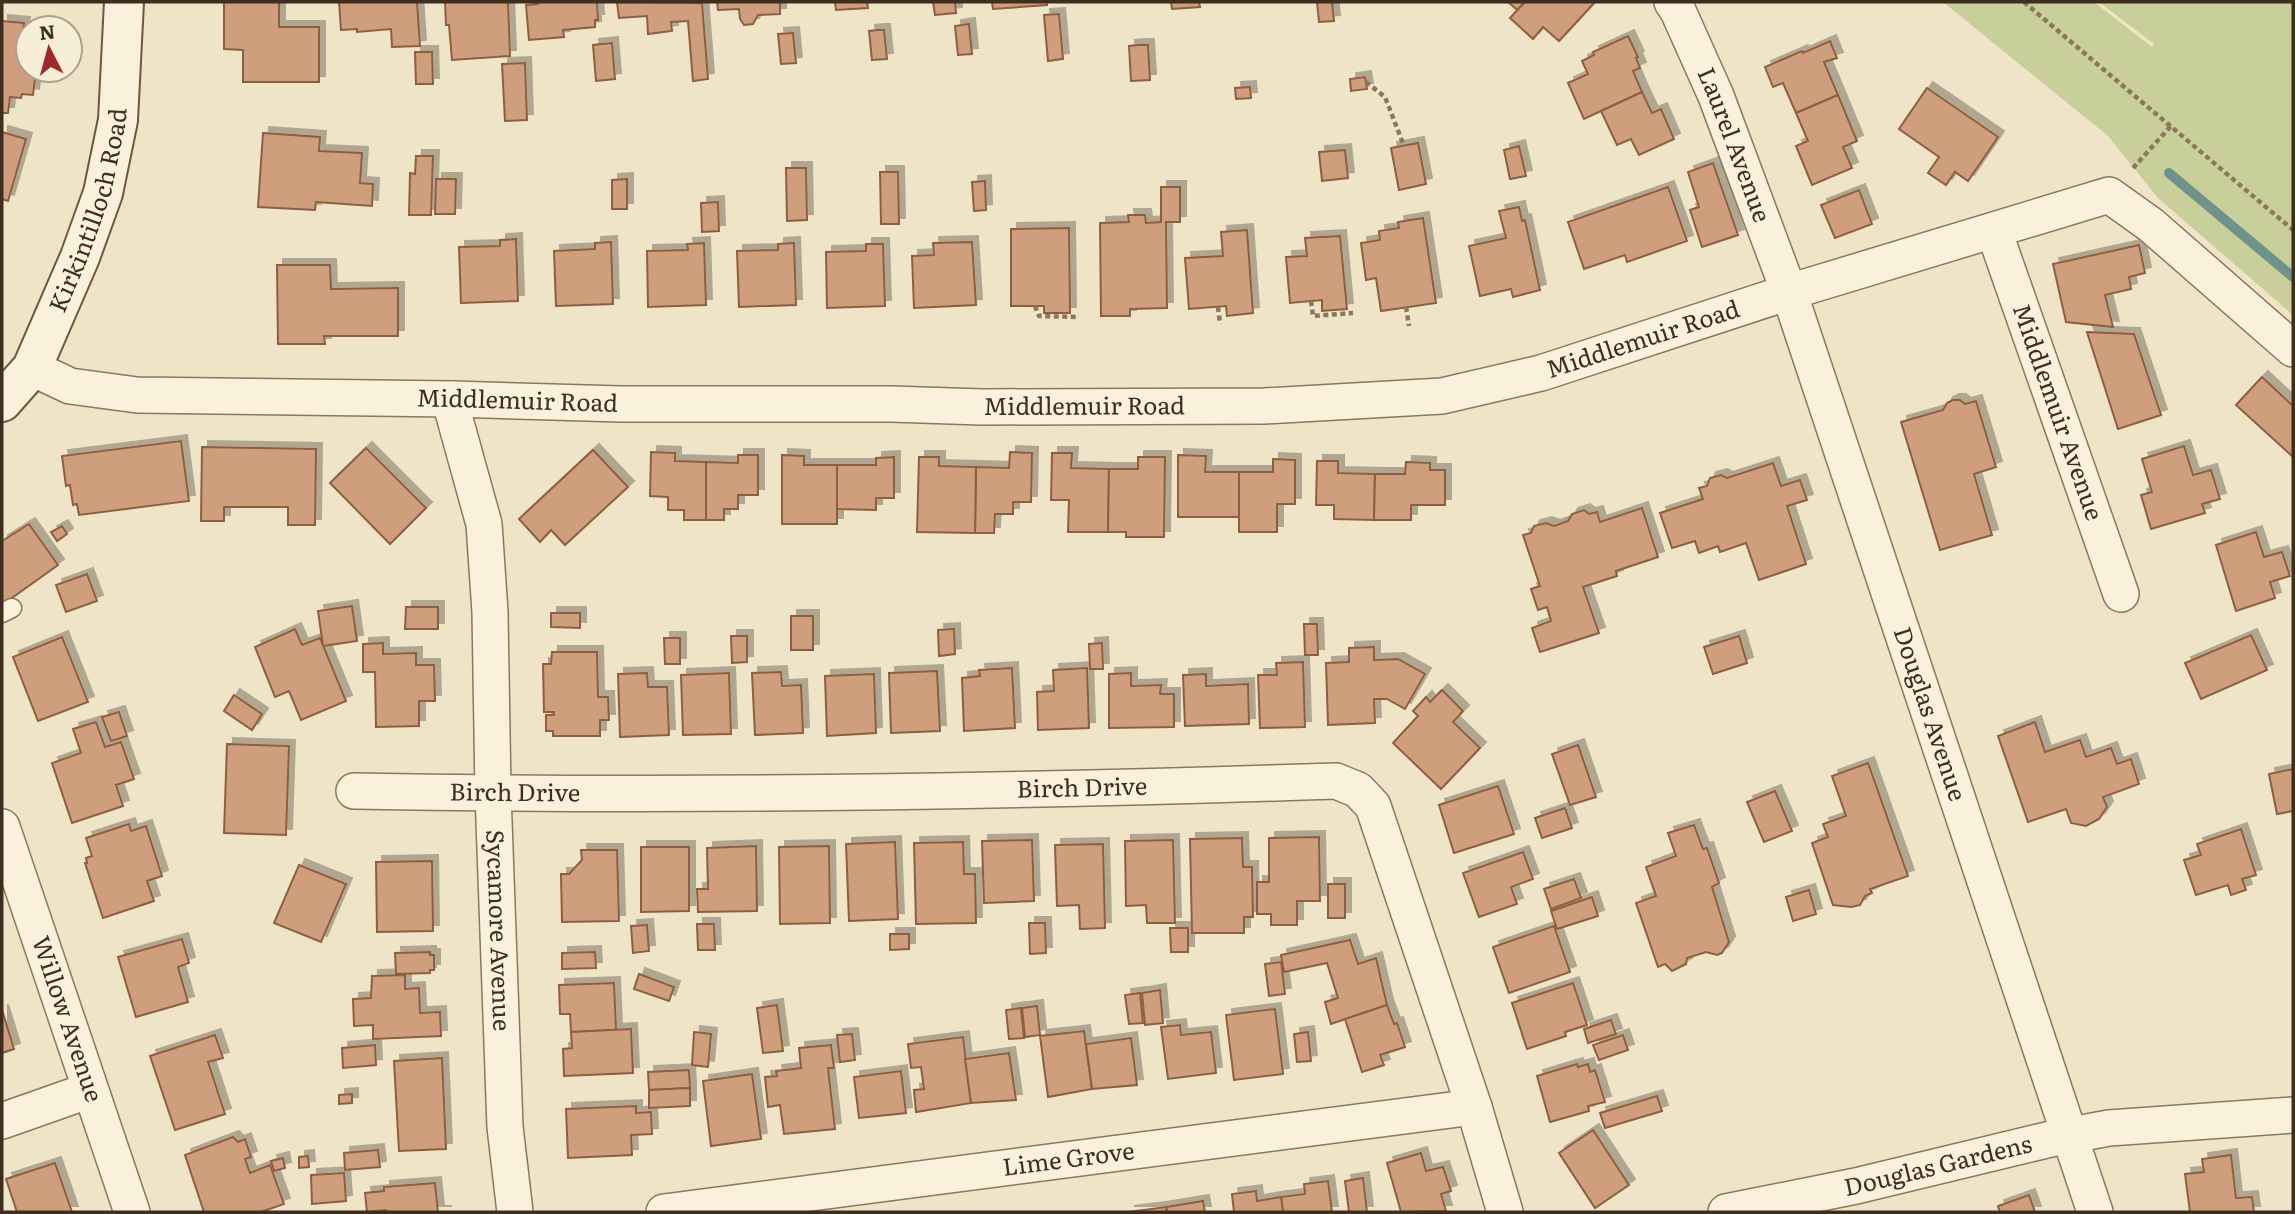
<svg xmlns="http://www.w3.org/2000/svg" width="2295" height="1214" font-family="Literata,serif">
<style>
.green{fill:#c9cf9b}
.lines{fill:none;stroke-linecap:round;stroke-linejoin:round}
.stream{stroke:#6f938a;stroke-width:10}
.building{fill:#cf9f7d;stroke:#8d5f41;stroke-width:2;filter:url(#shadow)}
.service-casing{stroke:#8d765c;stroke-width:21}
.minor-casing{stroke:#8d765c;stroke-width:38}
.secondary-casing{stroke:#6f573f;stroke-width:42}
.path{stroke:#8d765c;stroke-width:4.5;stroke-dasharray:5 3.5;stroke-linecap:butt}
.service{stroke:#faf1dc;stroke-width:18}
.minor{stroke:#faf1dc;stroke-width:35}
.secondary{stroke:#faf1dc;stroke-width:38}
.labels{text-anchor:middle;stroke-width:5;stroke-linejoin:round;paint-order:stroke}
.street-label{font-size:24px;fill:#3d2e20;stroke:#f7eed8}
</style>
<defs>
<filter id="shadow"><feDropShadow dx="6" dy="-6" stdDeviation="0" flood-color="#0004"/></filter>
</defs>
<rect width="100%" height="100%" fill="#f0e4c8"/>
<polygon class="green" points="1943,2 2094,2 2152,47 2154,44 2099,2 2293,2 2293,315 2158,198 2108,136"/>
<g class="lines">
<polyline class="stream" points="2169,173 2293,277"/>
</g>
<g class="building">
<polygon points="224,2 279,2 279,27 319,27 319,82 243,82 243,50 224,49"/>
<polygon points="339,2 417,2 420,46 392,47 391,29 357,32 357,29 341,30"/>
<polygon points="445,2 508,2 510,56 452,60 449,25 446,25"/>
<polygon points="538,2 597,2 598,20 595,20 595,27 563,30 564,37 529,40 526,5 538,4"/>
<polygon points="617,2 702,3 708,79 693,81 688,21 671,22 672,31 648,34 647,16 619,18"/>
<polygon points="717,2 780,2 780,14 758,15 753,24 744,25 740,19 739,9 718,10"/>
<polygon points="835,2 867,2 868,8 836,10"/>
<polygon points="933,2 955,2 956,13 935,15"/>
<polygon points="992,2 1047,2 1047,5 993,9"/>
<polygon points="1171,2 1199,2 1200,7 1172,9"/>
<polygon points="1317,2 1332,2 1334,21 1319,22"/>
<polygon points="1508,2 1525,2 1517,10"/>
<polygon points="1525,2 1595,2 1559,41 1543,27 1533,39 1510,18"/>
<polygon points="1059,14 1063,59 1048,61 1044,15"/>
<polygon points="2,21 24,23 23,31 28,32 28,70 36,70 33,95 22,94 21,98 10,97 8,113 2,113"/>
<polygon points="969,24 972,54 958,55 955,26"/>
<polygon points="878,30 884,30 887,59 872,60 869,31"/>
<polygon points="793,33 796,63 781,64 778,34"/>
<polygon points="1628,36 1638,57 1636,58 1640,68 1633,71 1642,92 1584,119 1568,83 1588,74 1582,61 1594,55 1593,52"/>
<polygon points="1830,41 1837,58 1824,62 1838,95 1796,113 1783,83 1773,87 1765,67 1802,51 1803,53"/>
<polygon points="612,43 615,79 596,81 593,45"/>
<polygon points="1139,45 1148,45 1150,80 1131,81 1129,46"/>
<polygon points="415,52 432,52 433,84 416,84"/>
<polygon points="525,63 527,120 505,121 502,64"/>
<polygon points="1365,77 1367,89 1351,91 1350,79"/>
<polygon points="1250,87 1251,98 1236,99 1235,88"/>
<polygon points="1927,88 1998,137 1968,181 1955,172 1946,185 1928,173 1939,157 1899,129"/>
<polygon points="1642,92 1652,113 1661,109 1674,139 1639,155 1631,139 1617,145 1601,111"/>
<polygon points="1838,95 1857,141 1843,147 1852,168 1812,185 1796,146 1808,141 1796,113"/>
<polygon points="2,132 26,139 8,201 2,199"/>
<polygon points="263,133 320,137 319,151 362,153 360,183 373,184 372,206 316,202 315,210 258,207"/>
<polygon points="1418,143 1426,184 1399,190 1391,148"/>
<polygon points="1519,146 1526,176 1510,179 1504,150"/>
<polygon points="1345,150 1348,178 1322,181 1319,152"/>
<polygon points="416,156 433,156 431,215 409,215 410,173 415,174"/>
<polygon points="1713,163 1738,235 1702,247 1690,210 1699,207 1688,172"/>
<polygon points="786,168 806,168 807,220 787,221"/>
<polygon points="880,172 898,172 899,224 881,224"/>
<polygon points="436,179 456,179 455,214 435,214"/>
<polygon points="627,179 627,209 612,209 612,180"/>
<polygon points="985,181 986,210 974,211 972,182"/>
<polygon points="1161,187 1180,187 1180,222 1166,222 1167,308 1130,309 1130,316 1101,316 1100,223 1129,222 1128,215 1145,215 1146,223 1161,222"/>
<polygon points="1668,187 1687,241 1627,262 1625,255 1584,269 1568,222"/>
<polygon points="1859,190 1872,224 1835,238 1821,205"/>
<polygon points="718,202 719,231 702,232 701,203"/>
<polygon points="1519,207 1522,221 1525,220 1540,290 1513,297 1511,289 1480,296 1469,246 1506,238 1499,211"/>
<polygon points="1423,218 1436,303 1381,311 1376,278 1366,280 1361,243 1380,240 1379,231 1399,228 1398,222"/>
<polygon points="1069,228 1070,313 1044,313 1044,306 1011,306 1011,229"/>
<polygon points="1247,230 1253,313 1227,316 1226,306 1189,309 1185,258 1223,256 1221,232"/>
<polygon points="1340,236 1347,309 1322,311 1322,300 1290,303 1286,257 1307,256 1305,238"/>
<polygon points="516,239 518,301 461,303 459,247 500,246 500,240"/>
<polygon points="611,242 613,304 556,306 554,251 595,249 595,243"/>
<polygon points="972,242 976,305 914,308 912,256 934,255 933,243"/>
<polygon points="704,243 706,305 648,307 647,251 688,250 687,244"/>
<polygon points="794,243 796,305 739,307 737,251 778,250 778,244"/>
<polygon points="866,244 883,244 885,306 827,308 826,252 866,251"/>
<polygon points="2139,245 2145,273 2129,277 2131,289 2105,295 2113,327 2066,322 2053,264"/>
<polygon points="277,265 330,265 331,289 398,288 398,336 324,336 325,344 278,344"/>
<polygon points="2087,332 2134,334 2161,415 2118,429"/>
<polygon points="2262,377 2293,406 2293,457 2236,405"/>
<polygon points="1953,400 1960,400 1965,404 1976,401 1996,467 1974,474 1992,535 1940,550 1901,422 1943,410 1947,403"/>
<polygon points="181,441 189,501 79,515 77,504 73,505 70,485 66,486 62,456"/>
<polygon points="2184,446 2193,475 2211,470 2220,499 2202,504 2205,513 2151,529 2141,495 2152,492 2142,459"/>
<polygon points="202,447 316,449 315,525 288,525 288,507 224,507 224,521 201,521"/>
<polygon points="366,448 426,508 390,544 330,483"/>
<polygon points="593,450 628,487 565,545 551,530 540,542 519,519"/>
<polygon points="651,452 675,453 675,461 706,462 706,520 684,520 684,510 668,510 668,497 650,496"/>
<polygon points="1010,452 1032,453 1031,502 1013,502 1013,514 995,514 994,533 975,533 976,467 1009,468"/>
<polygon points="1052,453 1072,453 1071,468 1109,469 1108,532 1068,532 1069,500 1051,500"/>
<polygon points="738,455 758,455 758,495 738,495 738,509 724,509 724,520 706,520 706,462 738,463"/>
<polygon points="782,455 804,456 804,465 837,465 837,524 782,524"/>
<polygon points="1178,455 1206,456 1205,472 1239,472 1239,517 1178,517"/>
<polygon points="894,457 894,498 876,498 876,510 837,509 837,465 876,465 876,458"/>
<polygon points="919,457 939,457 939,466 976,467 975,533 917,532"/>
<polygon points="1138,457 1165,457 1164,537 1126,537 1126,532 1108,532 1109,469 1138,469"/>
<polygon points="1273,459 1295,460 1295,504 1277,504 1277,532 1239,532 1239,472 1273,472"/>
<polygon points="1317,461 1338,461 1338,473 1375,474 1374,520 1334,519 1334,505 1316,505"/>
<polygon points="1406,462 1430,463 1430,470 1445,470 1445,505 1411,505 1411,520 1374,520 1375,474 1405,474"/>
<polygon points="1773,463 1781,486 1800,480 1807,500 1787,506 1806,564 1759,580 1746,543 1720,552 1718,546 1699,553 1695,541 1672,548 1660,513 1703,499 1699,488 1707,486 1710,478 1721,475 1727,478"/>
<polygon points="1642,508 1658,557 1616,571 1617,576 1583,587 1599,633 1540,652 1532,628 1551,621 1547,607 1538,610 1531,589 1540,586 1523,535 1531,533 1534,526 1546,523 1554,526 1568,521 1572,514 1584,510 1589,514 1597,512 1600,522"/>
<polygon points="29,524 58,565 2,605 2,541"/>
<polygon points="62,526 67,534 57,541 51,532"/>
<polygon points="2256,532 2264,557 2282,552 2290,576 2270,582 2275,598 2236,611 2216,545"/>
<polygon points="87,574 97,601 66,612 56,585"/>
<polygon points="352,606 357,641 323,646 318,611"/>
<polygon points="406,607 438,607 438,629 405,629"/>
<polygon points="551,613 580,613 580,628 551,627"/>
<rect x="791" y="616" width="22" height="34"/>
<polygon points="1304,624 1317,624 1318,655 1305,655"/>
<polygon points="295,629 302,645 320,638 346,701 301,720 289,691 275,697 255,647"/>
<polygon points="954,629 955,654 939,656 938,630"/>
<polygon points="2251,635 2267,670 2201,699 2185,663"/>
<polygon points="731,636 747,636 747,662 732,663"/>
<polygon points="1739,636 1747,663 1713,674 1704,647"/>
<polygon points="62,637 88,702 38,721 13,657"/>
<polygon points="664,638 680,638 680,664 665,664"/>
<polygon points="383,643 383,654 416,653 416,665 434,665 435,701 419,701 419,726 376,727 375,672 363,672 363,644"/>
<polygon points="1102,643 1103,669 1090,669 1089,644"/>
<polygon points="1374,647 1374,660 1398,659 1425,674 1405,709 1387,699 1374,699 1375,723 1328,725 1326,663 1349,662 1349,648"/>
<polygon points="552,652 597,652 598,697 608,697 609,720 600,720 600,736 553,736 553,731 546,731 546,715 554,715 554,712 544,712 543,664 551,664"/>
<polygon points="1303,662 1305,727 1260,728 1258,675 1277,675 1276,663"/>
<polygon points="1012,668 1015,728 964,731 962,678 980,676 979,670"/>
<polygon points="1087,668 1089,728 1038,730 1037,692 1054,691 1053,670"/>
<polygon points="937,671 940,731 891,733 889,673"/>
<polygon points="781,672 782,686 801,685 803,733 755,735 752,673"/>
<polygon points="647,673 648,687 667,687 669,735 620,737 618,674"/>
<polygon points="729,673 731,734 683,735 681,675"/>
<polygon points="1131,673 1131,686 1161,685 1160,694 1174,694 1174,727 1109,728 1109,674"/>
<polygon points="874,674 876,733 827,736 825,676"/>
<polygon points="1206,674 1206,686 1248,684 1249,724 1185,726 1183,675"/>
<polygon points="1442,690 1463,711 1453,722 1480,748 1441,789 1393,743 1418,716 1413,711 1426,697 1430,702"/>
<polygon points="234,695 262,714 252,730 224,711"/>
<polygon points="119,712 127,736 111,741 102,717"/>
<polygon points="96,722 105,747 121,742 134,779 116,785 123,806 72,823 52,763 81,753 73,729"/>
<polygon points="2035,722 2045,752 2080,740 2086,757 2111,748 2117,764 2131,759 2139,784 2103,797 2107,807 2099,819 2086,826 2071,823 2066,809 2028,822 1998,736"/>
<polygon points="227,744 289,746 286,835 224,833"/>
<polygon points="1578,745 1596,797 1570,805 1552,754"/>
<polygon points="1868,763 1908,876 1870,889 1872,893 1865,896 1860,905 1851,907 1833,905 1812,843 1828,837 1823,824 1846,816 1832,776"/>
<polygon points="2293,769 2293,811 2277,814 2269,774"/>
<polygon points="1498,786 1514,834 1454,853 1439,805"/>
<polygon points="1775,791 1792,831 1764,842 1747,802"/>
<polygon points="1565,808 1572,828 1542,838 1535,818"/>
<polygon points="129,824 131,831 146,826 162,876 147,881 154,901 103,918 85,863 87,863 86,858 92,856 86,838"/>
<polygon points="1694,825 1703,849 1707,848 1719,883 1712,887 1729,942 1722,953 1717,955 1706,952 1687,958 1686,964 1672,971 1665,964 1658,967 1636,903 1656,896 1646,867 1676,856 1668,833"/>
<polygon points="2241,829 2256,875 2242,879 2246,890 2231,895 2228,885 2196,895 2184,860 2201,855 2197,844"/>
<polygon points="1319,837 1320,901 1297,901 1297,925 1271,925 1271,914 1257,914 1257,882 1269,882 1269,838"/>
<polygon points="1242,838 1243,867 1252,867 1253,917 1244,917 1244,933 1192,933 1190,839"/>
<polygon points="1032,840 1034,901 984,903 982,841"/>
<polygon points="1173,840 1175,923 1147,923 1146,905 1126,906 1125,841"/>
<polygon points="895,842 898,919 849,921 846,844"/>
<polygon points="963,842 964,874 975,874 976,923 916,924 914,843"/>
<polygon points="1103,844 1105,928 1080,929 1079,905 1057,906 1055,845"/>
<polygon points="756,846 757,911 698,912 697,889 708,889 707,848"/>
<polygon points="829,846 830,923 780,924 779,847"/>
<polygon points="641,847 689,847 689,911 641,912"/>
<polygon points="581,850 617,850 619,921 562,922 561,874 569,874 582,860"/>
<polygon points="1523,852 1533,879 1511,887 1517,904 1479,917 1463,873"/>
<polygon points="432,861 433,931 377,932 376,862"/>
<polygon points="299,865 346,884 321,942 274,923"/>
<polygon points="1574,879 1581,898 1551,909 1544,889"/>
<rect x="1328" y="884" width="17" height="34"/>
<polygon points="1809,890 1816,914 1793,921 1786,897"/>
<polygon points="1592,897 1598,916 1557,929 1551,911"/>
<polygon points="1029,923 1045,923 1046,953 1030,954"/>
<polygon points="697,924 714,924 715,950 698,950"/>
<polygon points="647,925 649,951 633,953 631,926"/>
<polygon points="1554,926 1570,972 1509,993 1493,947"/>
<polygon points="1170,928 1188,928 1188,952 1171,952"/>
<polygon points="890,934 909,934 909,949 890,950"/>
<polygon points="182,939 189,963 178,967 188,1002 136,1017 118,957"/>
<polygon points="1350,940 1358,964 1376,958 1387,1005 1331,1024 1325,1002 1338,998 1327,963 1284,972 1281,955"/>
<polygon points="430,952 430,955 434,955 434,970 430,970 430,973 396,974 395,953"/>
<polygon points="595,952 596,968 562,969 562,953"/>
<polygon points="1281,962 1285,994 1269,996 1265,964"/>
<polygon points="639,974 674,987 669,1001 634,989"/>
<polygon points="405,975 405,989 419,988 420,1013 440,1012 441,1036 373,1039 373,1025 354,1026 353,999 371,998 372,976"/>
<polygon points="614,983 616,1030 571,1032 570,1014 560,1014 559,985"/>
<polygon points="1573,983 1587,1025 1565,1032 1566,1036 1527,1049 1512,1003"/>
<polygon points="1160,990 1163,1023 1145,1025 1142,993"/>
<polygon points="1140,993 1143,1023 1129,1024 1125,995"/>
<polygon points="777,1005 783,1051 763,1053 757,1008"/>
<polygon points="1387,1005 1394,1024 1397,1023 1405,1047 1380,1055 1384,1065 1362,1072 1345,1019"/>
<polygon points="1037,1006 1040,1035 1025,1037 1022,1008"/>
<polygon points="1021,1008 1024,1038 1009,1039 1006,1010"/>
<polygon points="1275,1009 1283,1074 1234,1080 1226,1015"/>
<polygon points="2,1010 14,1049 2,1053"/>
<polygon points="1611,1020 1616,1034 1588,1043 1584,1029"/>
<polygon points="1180,1025 1181,1035 1211,1032 1216,1073 1168,1079 1161,1027"/>
<polygon points="631,1029 633,1073 564,1076 563,1049 572,1048 571,1032"/>
<polygon points="1084,1031 1092,1089 1048,1097 1040,1036"/>
<polygon points="694,1032 711,1034 708,1067 692,1065"/>
<polygon points="1308,1032 1311,1061 1297,1062 1294,1034"/>
<polygon points="852,1034 855,1060 840,1062 837,1035"/>
<polygon points="215,1035 223,1058 208,1062 225,1114 175,1130 150,1056"/>
<polygon points="1623,1035 1628,1050 1599,1060 1593,1045"/>
<polygon points="963,1037 971,1103 916,1112 914,1090 924,1089 921,1067 911,1068 908,1044"/>
<polygon points="1131,1038 1137,1085 1092,1089 1086,1044"/>
<polygon points="375,1045 376,1065 343,1068 342,1048"/>
<polygon points="831,1045 834,1068 828,1068 835,1129 784,1134 780,1105 768,1107 765,1077 777,1076 776,1071 801,1068 799,1048"/>
<polygon points="1009,1053 1016,1100 971,1103 965,1059"/>
<polygon points="442,1058 446,1149 399,1151 394,1061"/>
<polygon points="1577,1064 1578,1067 1588,1064 1590,1072 1595,1070 1605,1102 1588,1106 1589,1111 1550,1122 1537,1076"/>
<polygon points="689,1070 690,1088 649,1090 648,1072"/>
<polygon points="901,1071 906,1113 859,1118 854,1077"/>
<polygon points="752,1074 761,1139 711,1146 703,1081"/>
<polygon points="690,1088 690,1106 649,1108 649,1090"/>
<polygon points="352,1094 352,1103 339,1104 339,1095"/>
<polygon points="1657,1096 1662,1111 1605,1128 1600,1113"/>
<polygon points="636,1106 636,1113 651,1112 652,1134 631,1135 632,1155 568,1158 566,1109"/>
<polygon points="1593,1130 1629,1185 1595,1208 1559,1153"/>
<polygon points="233,1137 238,1142 245,1139 251,1157 245,1159 250,1173 270,1165 284,1204 261,1212 204,1212 185,1155"/>
<polygon points="378,1150 380,1167 345,1170 344,1153"/>
<polygon points="1421,1153 1426,1171 1443,1167 1451,1191 1441,1194 1446,1211 1401,1212 1387,1163"/>
<polygon points="2231,1155 2236,1198 2252,1197 2254,1212 2190,1212 2185,1174 2204,1172 2202,1159"/>
<polygon points="308,1156 309,1167 299,1168 299,1157"/>
<polygon points="283,1158 285,1168 274,1171 271,1161"/>
<polygon points="55,1163 72,1212 17,1212 6,1179"/>
<polygon points="344,1173 346,1201 312,1204 311,1175"/>
<polygon points="1363,1178 1367,1212 1349,1212 1345,1181"/>
<polygon points="1328,1181 1332,1212 1283,1212 1281,1197 1305,1194 1304,1184"/>
<polygon points="435,1183 438,1212 446,1212 386,1212 386,1210 367,1212 365,1193 384,1191 384,1187"/>
<polygon points="1256,1191 1257,1201 1281,1197 1283,1212 1234,1212 1232,1194"/>
<polygon points="2029,1195 2035,1212 2000,1212 1998,1206"/>
<polygon points="1203,1201 1205,1212 1167,1212 1166,1207"/>
<polygon points="1166,1207 1167,1212 1128,1212"/>
</g>
<g class="lines">
<g class="service-casing">
<polyline id="service" points="2,613 12,608"/>
</g>
<g class="minor-casing">
<g id="minor">
<path id="s1" d="M1672,2L1678,11L1716,96L1789,292L2095,1212"/>
<path id="s2" d="M1994,231L2121,594"/>
<path id="s3" d="M32,368L70,386L137,395L453,399L621,404H891L982,407L1264,406L1442,396L1541,373L1789,292L2109,195L2151,225L2293,349"/>
<path id="s4" d="M453,399V412L484,524L490,612L493,793L505,1127L515,1212"/>
<path id="s5" d="M354,791C681,797 1009,792 1336,781L1358,790L1373,806L1474,1107L1505,1212"/>
<path id="s6" d="M2,827L132,1212"/>
<polyline points="2,1121 90,1090"/>
<path id="s7" d="M664,1212L1474,1107"/>
<path id="s8" d="M1726,1212L1856,1186L2055,1138L2109,1128L2293,1115"/>
</g>
</g>
<g class="secondary-casing">
<g id="secondary">
<path id="s9" d="M2,402L32,368L80,257L103,193L118,120L124,2"/>
</g>
</g>
<g class="path">
<polyline points="2024,2 2293,230"/>
<polyline points="1366,82 1385,97 1404,146"/>
<polyline points="2133,168 2171,126"/>
<polyline points="1311,301 1313,316 1353,313"/>
<polyline points="1035,306 1039,316 1077,317"/>
<polyline points="1218,307 1220,324"/>
<polyline points="1406,307 1409,326"/>
</g>
<use href="#service" class="service"/>
<use href="#minor" class="minor"/>
<use href="#secondary" class="secondary"/>
</g>
<g class="labels">
<g class="street-label">
<text dy="8" stroke="none"><textPath href="#s1" startOffset="156">Laurel Avenue</textPath></text>
<text dy="8" stroke="none"><textPath href="#s9" startOffset="214">Kirkintilloch Road</textPath></text>
<text dy="8" stroke="none"><textPath href="#s3" startOffset="1624">Middlemuir Road</textPath></text>
<text dy="8" stroke="none"><textPath href="#s3" startOffset="490">Middlemuir Road</textPath></text>
<text dy="8" stroke="none"><textPath href="#s3" startOffset="1057">Middlemuir Road</textPath></text>
<text dy="8" stroke="none"><textPath href="#s2" startOffset="192">Middlemuir Avenue</textPath></text>
<text dy="8" stroke="none"><textPath href="#s1" startOffset="758">Douglas Avenue</textPath></text>
<text dy="8" stroke="none"><textPath href="#s5" startOffset="728">Birch Drive</textPath></text>
<text dy="8" stroke="none"><textPath href="#s5" startOffset="161">Birch Drive</textPath></text>
<text dy="8" stroke="none"><textPath href="#s4" startOffset="536">Sycamore Avenue</textPath></text>
<text dy="8" stroke="none"><textPath href="#s6" startOffset="203">Willow Avenue</textPath></text>
<text dy="8" stroke="none"><textPath href="#s7" startOffset="408">Lime Grove</textPath></text>
<text dy="8" stroke="none"><textPath href="#s8" startOffset="217">Douglas Gardens</textPath></text>
</g>
</g>
<rect width="2295" height="1214" fill="none" stroke="#3d2e20" stroke-width="7"/>
<g transform="translate(49 49) rotate(354)"><circle r="33" fill="#f7eed8" stroke="#ada18e" stroke-width="2"/>
<path d="M0-5L12 26L0 18L-12 26Z" fill="#9e2a2b"/>
<text y="-10" font-size="19" font-weight="bold" text-anchor="middle" fill="#3d2e20">N</text>
</g>
</svg>
